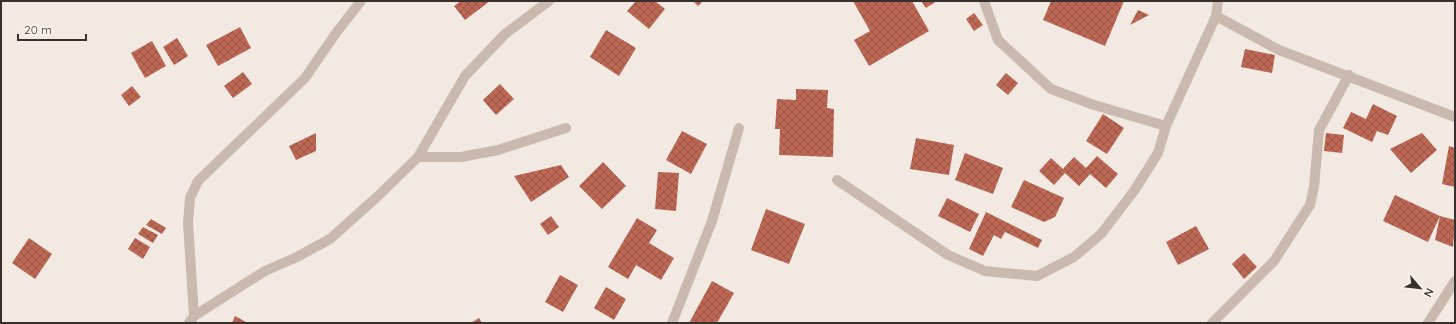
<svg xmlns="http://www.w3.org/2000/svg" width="1456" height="324" font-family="Quicksand,sans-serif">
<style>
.building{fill:url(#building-cross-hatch)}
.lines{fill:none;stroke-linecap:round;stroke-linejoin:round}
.street{stroke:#cab9af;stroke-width:10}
</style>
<defs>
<pattern id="building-cross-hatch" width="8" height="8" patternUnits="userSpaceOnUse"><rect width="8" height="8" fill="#bd6855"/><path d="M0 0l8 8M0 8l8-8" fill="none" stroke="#9b5647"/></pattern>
</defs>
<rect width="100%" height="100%" fill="#f2eae2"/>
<g class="building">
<polygon points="461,1 490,1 465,20 454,6"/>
<polygon points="636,1 655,1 665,9 649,29 627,11"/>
<polygon points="693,1 703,1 698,6"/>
<polygon points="853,1 912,1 929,31 869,66 854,40 870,31"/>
<polygon points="921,1 937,1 926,8"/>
<polygon points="1051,1 1097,2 1124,1 1105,46 1043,20"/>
<polygon points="1138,10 1149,15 1130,25"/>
<polygon points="974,13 983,25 974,31 966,19"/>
<polygon points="240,27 251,48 218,66 206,45"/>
<polygon points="606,30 636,48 619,76 590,57"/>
<polygon points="177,38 188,56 174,65 163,47"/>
<polygon points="152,41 166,66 145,78 131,53"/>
<polygon points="1245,49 1275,55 1272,73 1241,67"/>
<polygon points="243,72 252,84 233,98 224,86"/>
<polygon points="1006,73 1018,83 1008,95 996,85"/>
<polygon points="500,84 514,99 496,115 483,100"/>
<polygon points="132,86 141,97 129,106 121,95"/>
<polygon points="796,89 828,90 827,108 834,109 833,157 779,155 780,129 775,129 777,99 796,100"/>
<polygon points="1373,104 1397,116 1388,135 1377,131 1372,142 1343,128 1351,112 1366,119"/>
<polygon points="1103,114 1124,128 1107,154 1086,141"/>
<polygon points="682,131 707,144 691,174 666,160"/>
<polygon points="316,133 316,151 296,160 289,146"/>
<polygon points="1326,133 1344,135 1342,153 1324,151"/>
<polygon points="1422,133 1437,150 1411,173 1390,149"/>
<polygon points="916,138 954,145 949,175 910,169"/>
<polygon points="1449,146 1455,148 1455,187 1442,184"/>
<polygon points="965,153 1003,168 993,194 955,180"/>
<polygon points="1097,156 1118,174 1106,188 1090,174 1079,186 1065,173 1054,185 1039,171 1051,158 1063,169 1074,157 1086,168"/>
<polygon points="603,162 626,186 602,209 579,186"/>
<polygon points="561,165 569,177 531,202 514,176"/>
<polygon points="658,172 679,173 676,211 655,209"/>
<polygon points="1024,180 1064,198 1055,217 1044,222 1011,207"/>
<polygon points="1395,195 1440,216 1455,220 1453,247 1435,240 1440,216 1428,242 1383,221"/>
<polygon points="947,198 979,214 970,232 938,216"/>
<polygon points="766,209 805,224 789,264 751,250"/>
<polygon points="986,212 1042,240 1038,248 1005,232 1001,239 994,235 983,256 969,249"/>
<polygon points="551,216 559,227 548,235 540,224"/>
<polygon points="637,218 657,230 649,243 674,258 661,280 636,265 628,279 608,267"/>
<polygon points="151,219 166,228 162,234 146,225"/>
<polygon points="1196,226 1209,249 1178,265 1166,242"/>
<polygon points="143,227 158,235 153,243 138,234"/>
<polygon points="29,238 52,254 35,279 12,263"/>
<polygon points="135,238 150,247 143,259 128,249"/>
<polygon points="1244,253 1257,267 1244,279 1232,264"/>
<polygon points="560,275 578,285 563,312 545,302"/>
<polygon points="712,281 734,293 717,323 689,323"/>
<polygon points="606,287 626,299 614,320 594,308"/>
<polygon points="235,316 248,323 232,323"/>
<polygon points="479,318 482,323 471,323"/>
</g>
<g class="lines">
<g class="street">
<polyline points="549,1 505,34 465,76 418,157 461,157 498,150 566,128"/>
<polyline points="984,1 998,40 1051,89 1094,105 1166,126"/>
<polyline points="1216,16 1279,50 1455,117"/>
<polyline points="837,180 948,255 985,271 1037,276 1074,257 1101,234 1134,191 1158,153 1166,126 1216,16 1218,1"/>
<polyline points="194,316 188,223 190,198 198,181 305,78 336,33 361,1"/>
<polyline points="189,323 194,316 265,271 297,257 330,239 378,196 418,157"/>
<polyline points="672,323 712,221 739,128"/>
<polyline points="1212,323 1274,261 1310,205 1314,187 1319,130 1349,75"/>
<polyline points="1428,323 1455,281"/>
</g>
</g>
<rect width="1456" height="324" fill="none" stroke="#392f2c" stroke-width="4"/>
<g transform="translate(1420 288) rotate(118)" stroke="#faf4ef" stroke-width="3" paint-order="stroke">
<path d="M0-3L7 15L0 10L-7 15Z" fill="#392f2c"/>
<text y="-6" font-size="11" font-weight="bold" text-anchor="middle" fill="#392f2c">N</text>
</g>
<path d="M18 34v6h68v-6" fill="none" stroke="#392f2c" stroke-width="2"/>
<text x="24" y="34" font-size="12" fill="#392f2c" stroke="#faf4ef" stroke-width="3" paint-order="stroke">20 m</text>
</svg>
